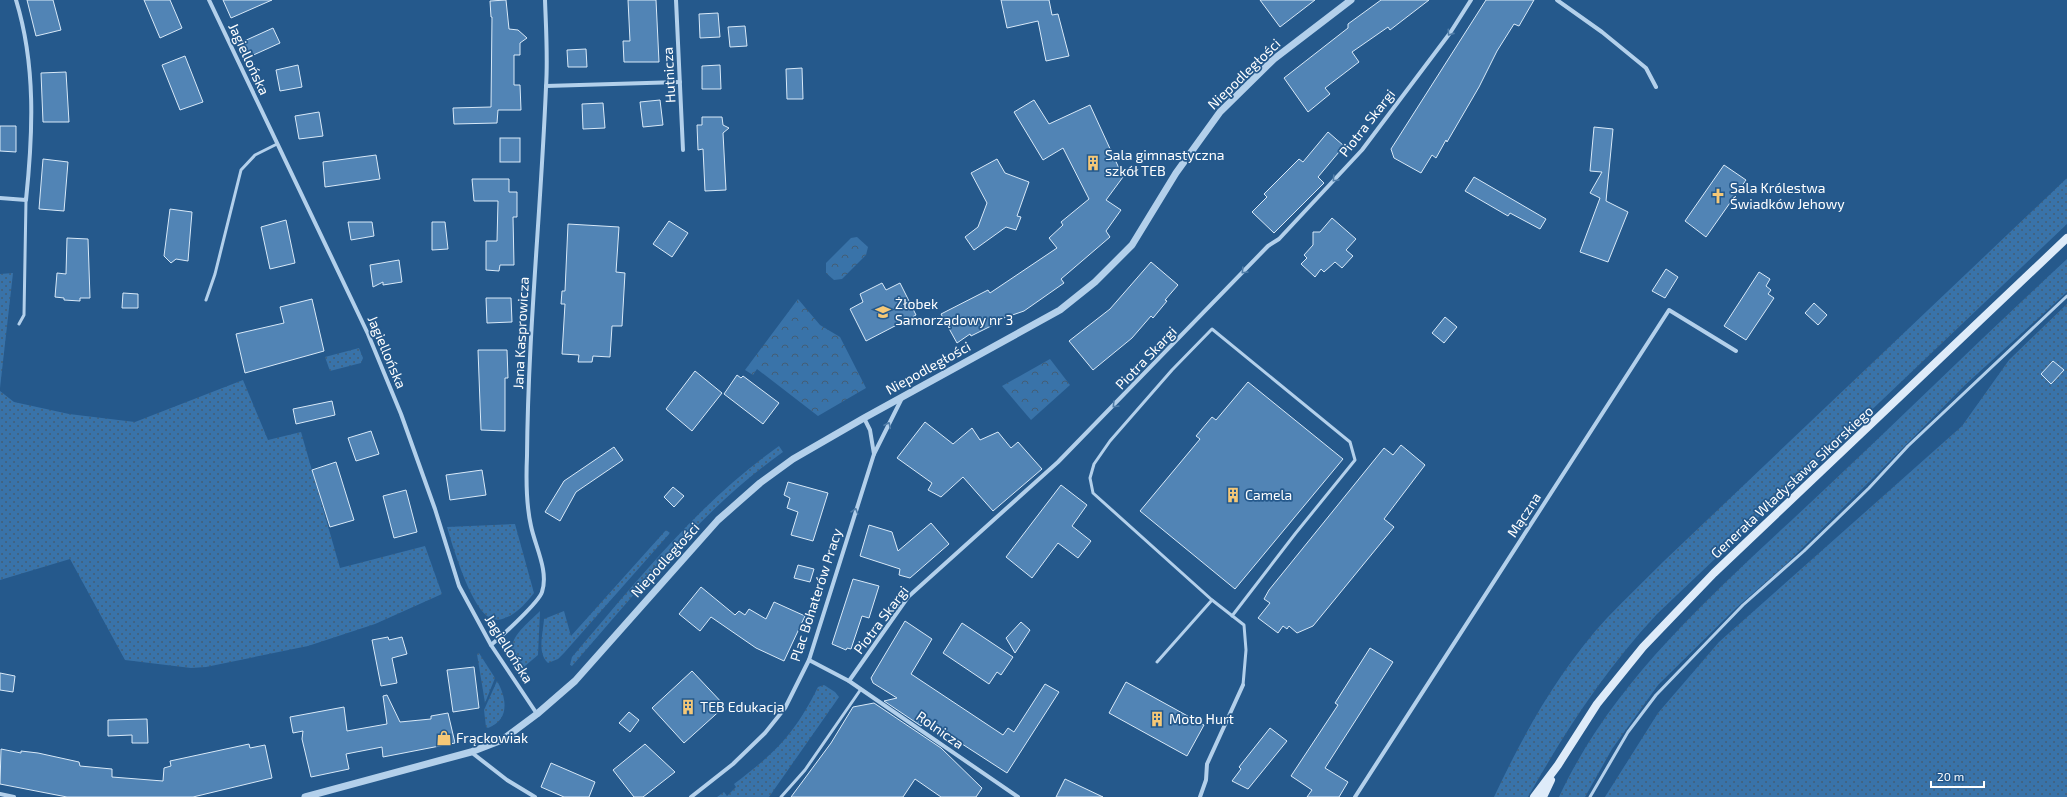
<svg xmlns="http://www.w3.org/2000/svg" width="2067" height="797" font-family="'Exo 2',sans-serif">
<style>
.grass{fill:url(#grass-dots)}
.forest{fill:url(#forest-crowns)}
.building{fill:#5184b5;stroke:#d8e9f8}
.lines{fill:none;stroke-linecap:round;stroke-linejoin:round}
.service{stroke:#b3d0eb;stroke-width:3}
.minor{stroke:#b3d0eb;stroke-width:4}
.tertiary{stroke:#b3d0eb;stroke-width:7}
.secondary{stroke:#deebf9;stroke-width:8}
.oneway{stroke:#507da8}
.labels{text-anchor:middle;stroke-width:3.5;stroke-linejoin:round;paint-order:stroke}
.street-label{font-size:14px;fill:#fff;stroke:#25598c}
.poi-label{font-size:14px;fill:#fff;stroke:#25598c;text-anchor:start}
</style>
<defs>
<pattern id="grass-dots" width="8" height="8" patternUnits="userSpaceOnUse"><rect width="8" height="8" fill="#3973a9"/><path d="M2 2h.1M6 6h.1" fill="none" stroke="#435e76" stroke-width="1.8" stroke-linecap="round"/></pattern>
<pattern id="forest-crowns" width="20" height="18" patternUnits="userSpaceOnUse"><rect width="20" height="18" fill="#3973a9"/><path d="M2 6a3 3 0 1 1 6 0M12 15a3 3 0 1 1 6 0" fill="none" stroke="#435e76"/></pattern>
</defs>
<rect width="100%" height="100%" fill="#25598c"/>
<g class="grass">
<path d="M2067,178V224L1657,614C1604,671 1566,730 1528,797H1494C1524,733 1559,670 1607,618C1626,598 1646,579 1665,560Z"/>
<path d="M2067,259V292L1965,385L1872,479L1785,565L1736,608L1658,685L1612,749L1585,797H1559C1617,672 1728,581 1826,488C1907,412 1986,334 2067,259Z"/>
<polygon points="13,273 0,388 0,274"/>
<polygon points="2067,304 2067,797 1605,797 1658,713 1719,642 1962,426 2009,360"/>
<polygon points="359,348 363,358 361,363 330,371 325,357"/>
<polygon points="243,380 268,440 301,432 340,568 425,546 442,594 375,624 308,646 206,667 191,668 125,660 70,559 0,580 0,391 14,402 69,414 135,422"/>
<path d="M779,446L783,452C701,510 638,591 572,666L570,665L572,657C636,582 698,503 779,446Z"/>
<path d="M515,524L534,593C525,605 503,629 487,616C470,603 453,548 447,527Z"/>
<path d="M666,530L670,533L564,653L558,659L548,663C537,653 543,633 544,619L564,611L571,636Z"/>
<path d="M540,611L538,655L519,671C499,644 522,629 540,611Z"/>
<polygon points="479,653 495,678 485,703 477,654"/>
<path d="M497,681C506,697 511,719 488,728L486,727L484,710Z"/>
<path d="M824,685L835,692L839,697L769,797H717L724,792L727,796L736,787L734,784C776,752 794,735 818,687Z"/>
</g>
<g class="forest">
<polygon points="857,237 868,247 866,255 842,279 834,280 826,273 826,263 851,238"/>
<polygon points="798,299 820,325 840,337 866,388 818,416 757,369 753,375 745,370"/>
<polygon points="1050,359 1070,385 1031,420 1002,386"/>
</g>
<g class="building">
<polygon points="27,0 53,0 61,30 36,36"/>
<polygon points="144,0 170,0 182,28 160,38"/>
<polygon points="223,0 272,0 231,18"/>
<polygon points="506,0 509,29 518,30 527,38 520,43 520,55 514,55 514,85 520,85 521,110 498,110 497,123 454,124 453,108 491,107 492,17 491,17 490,1"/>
<polygon points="628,0 656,0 659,62 624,62 623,41 630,41"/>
<polygon points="1001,0 1049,0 1052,15 1058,14 1069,56 1046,61 1038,21 1007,28"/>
<polygon points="1260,0 1315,0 1280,27"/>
<polygon points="1381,0 1429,0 1390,30 1388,27 1352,52 1359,62 1325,88 1330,94 1308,112 1284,78 1348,28 1348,24"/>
<polygon points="1486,0 1534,0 1519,26 1514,24 1497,51 1479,87 1447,142 1446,140 1436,158 1432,155 1421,173 1394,158 1391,149"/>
<polygon points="718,13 720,37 700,38 699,14"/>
<polygon points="745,26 747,46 730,47 728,27"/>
<polygon points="273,28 280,43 249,57 242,42"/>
<polygon points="586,49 587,67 568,67 567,50"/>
<polygon points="185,56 203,102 180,110 162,65"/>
<polygon points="298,65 302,87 280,91 276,70"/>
<polygon points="720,65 721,89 702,89 702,66"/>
<polygon points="802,68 803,99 787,99 786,69"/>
<polygon points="66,72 69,122 43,122 41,73"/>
<polygon points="660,100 663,125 643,127 640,102"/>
<polygon points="1034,100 1049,124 1090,105 1123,177 1106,200 1121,210 1106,231 1110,237 1061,279 1064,283 1024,311 992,322 993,325 971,336 970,334 957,343 941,314 988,290 990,293 1057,248 1049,238 1063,225 1061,222 1089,199 1063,148 1043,160 1014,112"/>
<polygon points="603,103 605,128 583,129 582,104"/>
<polygon points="319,112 323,136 299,139 295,116"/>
<polygon points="702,117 722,117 723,125 729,128 723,133 726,190 705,191 703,149 698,150 697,125 702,125"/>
<polygon points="0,126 16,126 16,152 0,151"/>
<polygon points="1594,127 1613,129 1606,201 1628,212 1608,262 1580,252 1600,198 1590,193 1602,172 1590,171"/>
<polygon points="1328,132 1344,146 1318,177 1324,183 1274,233 1252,212 1267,197 1264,194 1299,159 1303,162"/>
<rect x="500" y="138" width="20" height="24"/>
<polygon points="376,155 380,179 325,187 323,162"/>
<polygon points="43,159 68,162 64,211 39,209"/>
<polygon points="997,159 1005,173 1029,182 1017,216 1021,217 1016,230 1006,227 974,250 965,237 978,227 987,203 971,173"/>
<polygon points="1724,165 1746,180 1706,237 1685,221"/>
<polygon points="1474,177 1546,219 1540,229 1510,213 1508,216 1465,191"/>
<polygon points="472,179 509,179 509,192 517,192 517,217 513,217 514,265 500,265 499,271 486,270 486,241 497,241 498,201 474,201"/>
<polygon points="170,209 192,212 188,261 176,259 171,263 164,256"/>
<polygon points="1332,218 1356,239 1346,250 1353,256 1342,268 1335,262 1324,272 1321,269 1315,277 1301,264 1307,258 1304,255 1313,245 1313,232 1320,232"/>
<polygon points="286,220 295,263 270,269 261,227"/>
<polygon points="669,221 688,233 672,257 653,244"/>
<polygon points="348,222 372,222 374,236 351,240"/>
<polygon points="432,222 445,222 448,249 432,250"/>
<polygon points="568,224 619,227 616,272 625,273 622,326 612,326 610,357 593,356 592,362 578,362 579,355 562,354 565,304 561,304 562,291 565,291"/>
<polygon points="67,238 88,239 90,298 80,298 80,301 64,300 64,298 55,297 57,273 66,274"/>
<polygon points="399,260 402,282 383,285 383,282 373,287 370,265"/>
<polygon points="1151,262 1178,285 1165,300 1167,301 1153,318 1151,316 1132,338 1093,370 1069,341 1110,309"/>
<polygon points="1666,269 1678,277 1665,298 1652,291"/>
<polygon points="1759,272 1770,279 1766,286 1771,290 1768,294 1774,298 1746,340 1724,326"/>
<polygon points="882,283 886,290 900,283 916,315 866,341 850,309 863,302 860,294"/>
<polygon points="123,293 138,294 138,308 122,308"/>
<polygon points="486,298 511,298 512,322 487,323"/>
<polygon points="312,299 324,351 245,373 236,334 284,323 280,307"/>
<polygon points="1814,303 1827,315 1818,325 1805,313"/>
<polygon points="1445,317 1457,327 1444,343 1432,333"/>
<polygon points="478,350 507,350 508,378 505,378 505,431 481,430"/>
<polygon points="2053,361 2064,370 2051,384 2041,374"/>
<polygon points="695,371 722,393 692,431 666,409"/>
<polygon points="737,375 741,378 743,376 779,403 763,424 724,394"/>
<polygon points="1248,382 1343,459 1235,589 1140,511 1200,439 1196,436 1212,417 1216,420"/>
<polygon points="332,401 335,415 296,424 293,409"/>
<polygon points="925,422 953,444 972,428 980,440 998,432 1011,448 1018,442 1042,469 993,511 963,477 941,497 928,490 932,483 897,458"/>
<polygon points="371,431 379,454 356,461 348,438"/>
<polygon points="1401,445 1425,465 1384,519 1394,527 1313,626 1297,633 1289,626 1287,629 1283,626 1278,633 1258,618 1270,603 1264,599 1269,590 1384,448 1393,455"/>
<polygon points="614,447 623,460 576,492 560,521 545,512 564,481"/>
<polygon points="336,462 354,520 330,527 312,470"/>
<polygon points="482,470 486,495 450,500 446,475"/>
<polygon points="788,482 828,493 813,541 791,535 798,512 787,508 790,498 784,495"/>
<polygon points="1061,485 1087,505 1072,526 1091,541 1078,558 1058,543 1032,578 1006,557"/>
<polygon points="673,487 684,496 674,507 664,497"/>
<polygon points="406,490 417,532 394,538 383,496"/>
<polygon points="931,523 949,544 910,578 899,575 900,569 860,556 869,525 892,532 898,551"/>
<polygon points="798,565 814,569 810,582 794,578"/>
<polygon points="853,579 879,586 869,618 862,616 851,649 847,648 846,650 832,644"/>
<polygon points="701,587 735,615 739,611 745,615 749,609 766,619 774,602 805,616 784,661 756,648 711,617 700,631 679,614"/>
<polygon points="905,621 932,639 911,674 1003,735 1008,728 1014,732 1045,684 1059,692 1007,773 925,720 921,726 884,701 897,698 873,683 871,678"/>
<polygon points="1021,622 1030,630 1015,653 1006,638"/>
<polygon points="962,623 1013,657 1001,675 997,672 989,684 943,653"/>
<polygon points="388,637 389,640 402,637 407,654 392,658 397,683 381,686 372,640"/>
<polygon points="1370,648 1393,662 1325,768 1348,782 1339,797 1307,797 1312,790 1291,776 1338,705 1335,703"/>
<polygon points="474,667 479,708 453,712 447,670"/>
<polygon points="692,671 725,706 684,743 652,708"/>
<polygon points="0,673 15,676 13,692 0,690"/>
<polygon points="1126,682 1204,725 1187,756 1109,713"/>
<polygon points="387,695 400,722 431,719 431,716 448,713 455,743 383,757 382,747 346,754 349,769 311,777 302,739 303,731 293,733 290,717 344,707 347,731 387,724 383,696"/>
<polygon points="874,703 941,748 982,788 976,797 941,797 915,779 903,797 791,797 831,743 853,707"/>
<polygon points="629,712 639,720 630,732 619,723"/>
<polygon points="147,719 148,743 132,743 132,735 108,736 108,720"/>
<polygon points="1270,728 1287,741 1248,789 1232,781 1241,769 1239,767"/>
<polygon points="249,744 250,748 265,745 272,778 193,797 67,797 0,784 1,749 21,753 21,751 38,753 79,762 80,766 112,769 112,777 163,781 164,768 171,766 170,761"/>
<polygon points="645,744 675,772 643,797 634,797 613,770"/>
<polygon points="551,763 595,782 589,797 564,797 541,787"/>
<polygon points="1065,779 1103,797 1056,797"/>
</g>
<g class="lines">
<g class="service">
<polyline points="206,300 215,274 241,170 255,155 277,144"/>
<polyline points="19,324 24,315 26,200"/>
<polyline points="1212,600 1244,625 1246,650 1243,685"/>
<polyline points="1157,662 1212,600 1093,493 1090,478 1094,464 1110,441 1172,370 1212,329 1350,442 1355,460 1295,534 1232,616"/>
<polyline points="781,797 805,770 861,689"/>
<polyline points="1590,797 1628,732 1656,695 1743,605 1804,551 1869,488 1908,446 2067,296"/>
</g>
<g class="minor">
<polyline points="209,0 368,334 401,414 435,509 459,586 491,645 537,714"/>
<polyline points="676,0 683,150"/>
<polyline points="1557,0 1602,32 1646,68 1656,87"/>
<polyline points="546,86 680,82"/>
<path d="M0,198L26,200C33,133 36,65 16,0"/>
<polyline points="874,454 902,398"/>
<path d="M491,645C502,636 539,602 542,592C549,571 535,546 531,526C526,504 526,479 527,456C528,333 541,210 546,87C548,58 546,29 545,0"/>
<polyline points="809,660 849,681 908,597 1058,462 1268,246 1279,239 1362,150 1450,33 1471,0"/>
<polyline points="849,681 1018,797"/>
<polyline points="471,752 507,780 535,797"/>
<polyline points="0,794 14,797"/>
<polyline points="691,797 733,764 765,733 785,708 809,660 874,454 870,430 864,418"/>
<polyline points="1200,797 1206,780 1207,764 1243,685"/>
<polyline points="1355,797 1669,310 1736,351"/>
</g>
<polyline class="tertiary" points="305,797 471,752 502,740 537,714 575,681 718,520 760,483 793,459 864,418 1060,310 1095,282 1132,245 1176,173 1220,112 1274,59 1351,0"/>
<g class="secondary">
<polyline points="1534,797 1558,765 1597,704 1643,647 1714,573 2067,238"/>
<polyline points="1543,797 1551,780"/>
</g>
</g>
<defs><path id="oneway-chevron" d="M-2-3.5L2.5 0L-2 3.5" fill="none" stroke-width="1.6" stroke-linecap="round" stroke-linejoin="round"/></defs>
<g class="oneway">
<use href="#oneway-chevron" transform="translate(1450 33) rotate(125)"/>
<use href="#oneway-chevron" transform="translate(1335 179) rotate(133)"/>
<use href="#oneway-chevron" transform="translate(1244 271) rotate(134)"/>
<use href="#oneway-chevron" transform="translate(1115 405) rotate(134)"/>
<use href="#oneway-chevron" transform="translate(888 425) rotate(-64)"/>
<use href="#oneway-chevron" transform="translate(855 511) rotate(-73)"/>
</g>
<defs>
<g id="building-bare" transform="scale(1.2)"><path d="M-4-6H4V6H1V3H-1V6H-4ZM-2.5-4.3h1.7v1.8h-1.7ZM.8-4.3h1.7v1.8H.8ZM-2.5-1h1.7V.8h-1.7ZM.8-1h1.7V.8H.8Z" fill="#f5c877" stroke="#25598c" stroke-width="2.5" paint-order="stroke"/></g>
<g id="church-bare" transform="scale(1.2)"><path d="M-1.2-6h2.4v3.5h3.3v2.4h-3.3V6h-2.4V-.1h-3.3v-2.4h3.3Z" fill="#f5c877" stroke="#25598c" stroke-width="2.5" paint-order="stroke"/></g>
<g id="school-bare" transform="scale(1.2)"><path d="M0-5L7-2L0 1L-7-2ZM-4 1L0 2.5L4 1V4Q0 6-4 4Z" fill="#f5c877" stroke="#25598c" stroke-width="2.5" paint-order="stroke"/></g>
<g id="shop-bare" transform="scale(1.2)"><path d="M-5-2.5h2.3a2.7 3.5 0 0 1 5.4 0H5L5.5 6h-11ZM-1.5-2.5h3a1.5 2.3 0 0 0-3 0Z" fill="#f5c877" stroke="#25598c" stroke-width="2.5" paint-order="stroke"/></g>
</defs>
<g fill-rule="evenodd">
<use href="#building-bare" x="1093" y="163"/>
<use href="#church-bare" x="1718" y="196"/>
<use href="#school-bare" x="883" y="312"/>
<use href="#building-bare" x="1233" y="495"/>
<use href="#building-bare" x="688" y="707"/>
<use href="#building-bare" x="1157" y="719"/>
<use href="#shop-bare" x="444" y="738"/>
</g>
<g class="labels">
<g class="street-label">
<text transform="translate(249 59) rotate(65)" y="5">Jagiellońska</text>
<text transform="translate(1244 74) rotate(-44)" y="5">Niepodległości</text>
<text transform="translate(669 75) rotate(-93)" y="5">Hutnicza</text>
<text transform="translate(1367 123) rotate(-52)" y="5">Piotra Skargi</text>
<text transform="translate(521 333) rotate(-87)" y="5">Jana Kasprowicza</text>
<text transform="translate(387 352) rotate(67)" y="5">Jagiellońska</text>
<text transform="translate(1146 358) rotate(-46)" y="5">Piotra Skargi</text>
<text transform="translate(928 368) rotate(-29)" y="5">Niepodległości</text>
<text transform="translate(1792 482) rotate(-43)" y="5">Generała Władysława Sikorskiego</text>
<text transform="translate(1524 515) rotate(-57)" y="5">Mączna</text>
<text transform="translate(665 560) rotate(-48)" y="5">Niepodległości</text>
<text transform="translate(816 595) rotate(-72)" y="5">Plac Bohaterów Pracy</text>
<text transform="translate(881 620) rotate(-53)" y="5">Piotra Skargi</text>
<text transform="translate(509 649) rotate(58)" y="5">Jagiellońska</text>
<text transform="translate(940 730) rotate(35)" y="5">Rolnicza</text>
</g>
<g class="poi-label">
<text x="1105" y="160">Sala gimnastyczna<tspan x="1105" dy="16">szkół TEB</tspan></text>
<text x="1730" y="193">Sala Królestwa<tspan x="1730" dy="16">Świadków Jehowy</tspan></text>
<text x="895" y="309">Żłobek<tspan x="895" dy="16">Samorządowy nr 3</tspan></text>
<text x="1245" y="500">Camela</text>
<text x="700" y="712">TEB Edukacja</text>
<text x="1169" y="724">Moto Hurt</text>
<text x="456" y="743">Frąckowiak</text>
</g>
</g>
<path d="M1931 781v6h53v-6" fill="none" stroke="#ffffff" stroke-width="2"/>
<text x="1937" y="781" font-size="12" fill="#ffffff" stroke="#25598c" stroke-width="3" paint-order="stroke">20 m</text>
</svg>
